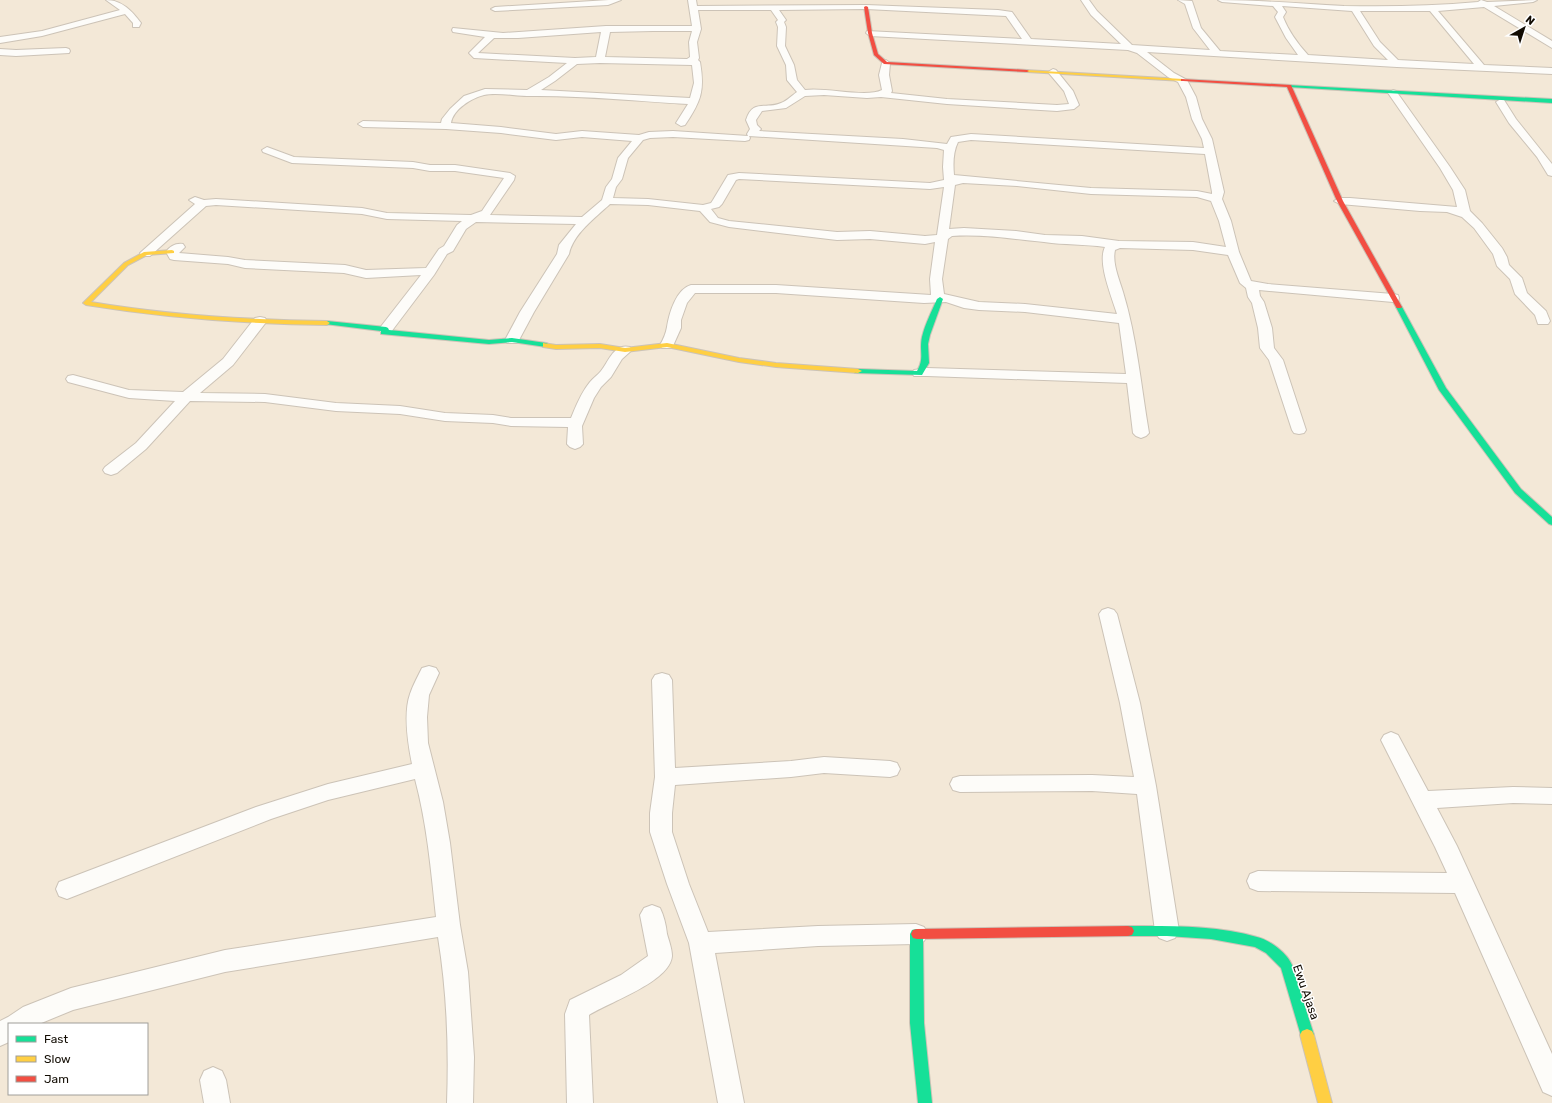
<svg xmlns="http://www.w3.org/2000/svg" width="1552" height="1103" font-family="Rubik,sans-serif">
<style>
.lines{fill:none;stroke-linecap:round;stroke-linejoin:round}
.street-casing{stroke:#ccc3b7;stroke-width:2}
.fast-casing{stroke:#ccc3b7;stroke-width:2}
.slow-casing{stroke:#ccc3b7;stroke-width:2}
.jam-casing{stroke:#ccc3b7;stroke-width:2}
.street{fill:#fdfcf9;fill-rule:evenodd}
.fast{fill:#16e098;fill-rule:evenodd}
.slow{fill:#ffcf43;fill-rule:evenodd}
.jam{fill:#f24e42;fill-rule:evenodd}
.labels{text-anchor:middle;stroke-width:3;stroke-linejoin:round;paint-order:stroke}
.near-street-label{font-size:12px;fill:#120c03;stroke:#fff}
</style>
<rect width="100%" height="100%" fill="#f3e8d7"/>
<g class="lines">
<g class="street-casing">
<g id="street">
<path d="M106,0C122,0 132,11 141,23L139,27H133V23L125,14L42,36L0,43V37L42,31L120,10Z"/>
<polygon points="609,0 621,0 608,5 495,11 491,9 495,7"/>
<path d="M688,0H696L697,6L866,5L998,10L1012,12L1031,39L1121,44L1091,15L1081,0H1089L1097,11L1132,45L1210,50L1193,28L1185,4L1178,0L1192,1L1201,28L1220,51L1298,55L1286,38L1275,17L1278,12L1273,6L1222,2L1218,0C1260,0 1302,4 1344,6C1389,7 1433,6 1478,2L1481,0L1487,2L1537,0L1533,2L1494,6L1552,41V48L1484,7L1438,11L1484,65L1552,68V74L1397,67L1147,52L1174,73L1187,80L1196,97L1202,119L1212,139L1224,192L1222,199L1231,221L1239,252L1251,281L1268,284L1393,294L1398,295L1399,298L1398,301L1393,302L1259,290L1260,296L1264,302L1272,328L1274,348L1283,360L1306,430L1304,433L1299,434L1294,433L1292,430L1269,360L1260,348L1258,328L1252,303L1248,297L1246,288L1240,283L1228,255L1193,250L1120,248L1115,250C1112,263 1119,279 1123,292C1137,338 1141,386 1149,433L1146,436L1141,438L1136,436L1133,433L1127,383L927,376H914L912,373L914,370L927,368L1126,374L1119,323L1025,312L979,310L964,308L946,302L924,303L776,293H695L687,303L681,320V328L672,348H662L660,345C663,340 666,333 667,327C669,314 676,289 691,285H776L931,295L930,279L935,242L925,244L870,239L837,240L729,227L710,222L700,211L648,205L610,204C595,218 573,234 569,254L534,312L519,340L517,343H507L505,340L520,312L557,254L559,245L576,224L476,222L466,229L453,251L447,254L434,275L391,332H381L379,329L421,275L366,278L344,273L245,268L228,264L174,260L170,259L166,252C170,246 176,243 183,244L185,247L179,253L228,257L245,260L345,265L366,270L426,268L439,249L444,246L457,225L462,221L387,219L362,214L216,205L206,206L150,256H142L140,253L195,204L189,200L195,197L204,200L216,199L362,208L387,213L471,215L482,211L504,178L455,171H430L413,168L292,163L263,152L262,150L267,147L294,157L413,162L430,165H455L510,173L515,176L514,180L490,215L582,217L602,200L606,187L612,179L618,158L632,141L582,137L556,140L501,133L446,129L363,127L358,124L363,121L441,123L442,119L450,109L464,96L485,89L527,90L549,77L567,63L474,58L469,53L485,37L453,32L452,30L453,28L503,33L606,26H692ZM1282,6L1352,11L1374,46L1388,60L1308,55C1298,44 1289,32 1283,17L1286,12ZM866,9L1006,16L1022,39L867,31L866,33L870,36L1128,50L1137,53L1168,77L1178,82L1186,97L1192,119L1202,139L1204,148L971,134L951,137L947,144L903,139L759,131L761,129L757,125L756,120L762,111L786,108L805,96L824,95L867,98L881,97L947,104L1057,111L1074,109L1079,105L1073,91L1056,70L1053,69L1048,72L1064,91L1069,104L1057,105L947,99L891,93L892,91L889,75L890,63L886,60L882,63L879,75L882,90C866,98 826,87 805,90L797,80L794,65L785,46L786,27L784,22L786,20L779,10ZM698,10H771L778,20L776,22L778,27L777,46L786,65L787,80L797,92C791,96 787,101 781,103C766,110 753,98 746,120L750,129L747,134L748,136L673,131L649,132L639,135L582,131L556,134L501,127L451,123C453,109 472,98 484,95C497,92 514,96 527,96C580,95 635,101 688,104L676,123L681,126L685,125C701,101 705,91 700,62L698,60L699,58L697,42L701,29ZM1360,11H1430L1474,64L1398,60L1380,42ZM653,31H692L689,42L690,57L687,59L605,57L610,32ZM601,32L596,57L575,58L478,53L494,38H518ZM600,63L692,65L694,83L690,98L541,90L555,81L577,64ZM749,136L937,148L944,150L943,167L944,180L930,183L739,173L728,175L713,200L711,203L703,205L648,199L613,198L616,187L622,179L628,158L643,140L650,138L673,137L745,141L749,140L750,138ZM971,140L1205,154L1212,192V194L1197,191L1091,188L954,175C953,164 953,152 958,142ZM739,179L930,189L944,187L937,235L925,236L870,231L837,232L729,221L718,218L711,209L719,207L722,204L736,180ZM963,183L1017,186L1091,194L1197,197L1211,201L1219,221L1226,247L1193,242L1119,241L1082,236L1045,235L1016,231L964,228L949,229L955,185ZM952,236C983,234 1013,239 1044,242C1064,245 1085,244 1105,247C1097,263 1112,297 1117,314L1025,304L979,302L944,294L942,279L948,239Z"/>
<polygon points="66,48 69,49 70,51 69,53 16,56 0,55 0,49 16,50"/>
<polygon points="1393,90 1396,91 1450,167 1465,190 1470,211 1482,223 1502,248 1507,257 1509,265 1522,278 1527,293 1546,311 1550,321 1548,324 1538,324 1535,315 1515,294 1510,279 1497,266 1493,254 1474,228 1462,217 1447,212 1420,211 1340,204 1334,201 1340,198 1350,198 1457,207 1453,190 1440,168 1388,93"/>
<polygon points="1501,99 1504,100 1516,119 1552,164 1552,176 1548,175 1537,157 1509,123 1496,102"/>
<path d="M260,317L265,318L267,321L233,365L200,393L265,394L336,403L400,406L445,413L493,415L511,418H571C576,406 581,393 590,382C593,378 598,375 601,371C609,361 614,343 630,347L632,350L622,359L611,377L601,387L594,398L582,426L583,444L580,447L575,449L570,447L567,444L568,427L511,426L493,423L445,421L400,414L336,411L265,402L190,401L146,449L117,473L111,475L105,473L103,470L105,467L136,443L175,401L129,398L68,382L66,379L68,376L73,375L129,390L183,392L223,359L255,318Z"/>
<polygon points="1108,608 1114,610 1117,614 1140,703 1156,786 1179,931 1175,938 1167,941 1159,938 1155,931 1137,794 1092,791 960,792 953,790 950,784 953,778 960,776 1092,775 1134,777 1120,703 1099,614 1102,610"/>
<path d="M429,666L436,668L439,673L429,695L427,717L428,743L443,802L450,843L460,925L468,972L474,1057L473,1103H447C449,1047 447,992 438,937L225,972L73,1010L39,1024H9V1042L0,1046V1021L8,1017L23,1007L71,988L225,950L436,917C431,870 427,824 415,779L328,800L271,819L67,899L59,896L56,889L59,882L256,807L328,784L412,764C408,744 403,714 410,694C413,685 418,676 422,668Z"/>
<polygon points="662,673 669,675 672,680 675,768 791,761 824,757 890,761 897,763 900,769 897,775 890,777 824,773 791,777 675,785 672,813 672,832 689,884 708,932 818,926 916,924 924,927 928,934 924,941 916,944 818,946 715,953 744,1103 718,1103 689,943 667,884 650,832 650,813 655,777 652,680 655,675"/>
<polygon points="1391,732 1398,735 1428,791 1513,787 1552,788 1552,804 1513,803 1437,808 1457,846 1552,1054 1552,1096 1543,1092 1455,893 1258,891 1250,888 1247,881 1250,874 1258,871 1447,873 1435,847 1381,740 1384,735"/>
<path d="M652,905L660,908C664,916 666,925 667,934C669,941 672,949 672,956C670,982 609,1002 589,1015L593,1103H567L565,1014L570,1000L621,975L648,956L640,915L644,908Z"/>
<polygon points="213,1067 222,1071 226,1080 230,1103 204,1103 200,1080 204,1071"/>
</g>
</g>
<g class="fast-casing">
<g id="fast">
<polygon points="1287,85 1552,99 1552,103 1289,87 1287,87"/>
<path d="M940,297L943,299L930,335L928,344L929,363L922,375L855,373L854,371L858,369L917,371C925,358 919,351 922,337C925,324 932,311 937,299Z"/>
<polygon points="1399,305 1402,307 1446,388 1521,489 1552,517 1552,525 1549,524 1515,493 1439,390 1396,307"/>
<polygon points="327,321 386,327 388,328 389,330 489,340 512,338 546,343 550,345 546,347 512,342 489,344 381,334 381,331 325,324 325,322"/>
<path d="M1128,926C1171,926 1216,925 1257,937C1270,940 1287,953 1292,965L1314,1035L1312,1039L1307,1041L1302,1039L1281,968L1266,953L1255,947L1211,939L1167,936H1128L1124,935L1122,931L1124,927Z"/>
<polygon points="916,929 921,930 923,934 924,1023 932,1103 918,1103 910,1023 910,934 912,930"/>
</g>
</g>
<g class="slow-casing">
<g id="slow">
<polygon points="1025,70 1183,79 1185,80 1183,81 1027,72 1025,72"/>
<path d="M172,250L174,251V253L147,255L128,265L91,302C169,315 248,320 327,321L330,323L327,325C246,324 166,318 86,305L83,303L124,263L144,252Z"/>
<polygon points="543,343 556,345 600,344 625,348 667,343 739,358 776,363 858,369 862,371 858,373 776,367 739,362 667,347 625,352 600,348 556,349 543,347"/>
<polygon points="1307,1029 1312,1031 1314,1035 1332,1103 1318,1103 1300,1035 1302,1031"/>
</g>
</g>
<g class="jam-casing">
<g id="jam">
<polygon points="866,6 868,7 872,33 878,54 887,62 1027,70 1029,71 1027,72 884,64 874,55 868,33 864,7"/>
<polygon points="1181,79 1291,85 1343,201 1402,307 1401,308 1397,308 1396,307 1337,201 1287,87 1183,81 1181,81"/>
<polygon points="1128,926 1132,927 1134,931 1132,935 1128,936 917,939 913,938 911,934 913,930 917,929"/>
</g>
</g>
<use href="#street" class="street"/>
<use href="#fast" class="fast"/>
<use href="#slow" class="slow"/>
<use href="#jam" class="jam"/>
</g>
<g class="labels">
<g class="near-street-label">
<text transform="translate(1306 992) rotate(71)" y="4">Ewu Ajasa</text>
</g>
</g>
<rect x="8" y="1023" width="140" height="72" fill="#ffffff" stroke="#a09e9a"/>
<rect x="16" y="1036" width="20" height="6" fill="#16e098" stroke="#a09e9a"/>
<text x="44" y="1043" font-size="12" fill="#120c03">Fast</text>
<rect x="16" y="1056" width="20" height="6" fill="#ffcf43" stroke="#a09e9a"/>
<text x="44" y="1063" font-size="12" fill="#120c03">Slow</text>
<rect x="16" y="1076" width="20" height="6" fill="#f24e42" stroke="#a09e9a"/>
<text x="44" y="1083" font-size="12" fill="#120c03">Jam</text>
<g transform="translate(1524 28) rotate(39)" stroke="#ffffff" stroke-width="3" paint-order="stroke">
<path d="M0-3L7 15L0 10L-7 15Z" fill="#120c03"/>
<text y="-6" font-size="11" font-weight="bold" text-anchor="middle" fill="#120c03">N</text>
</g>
</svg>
